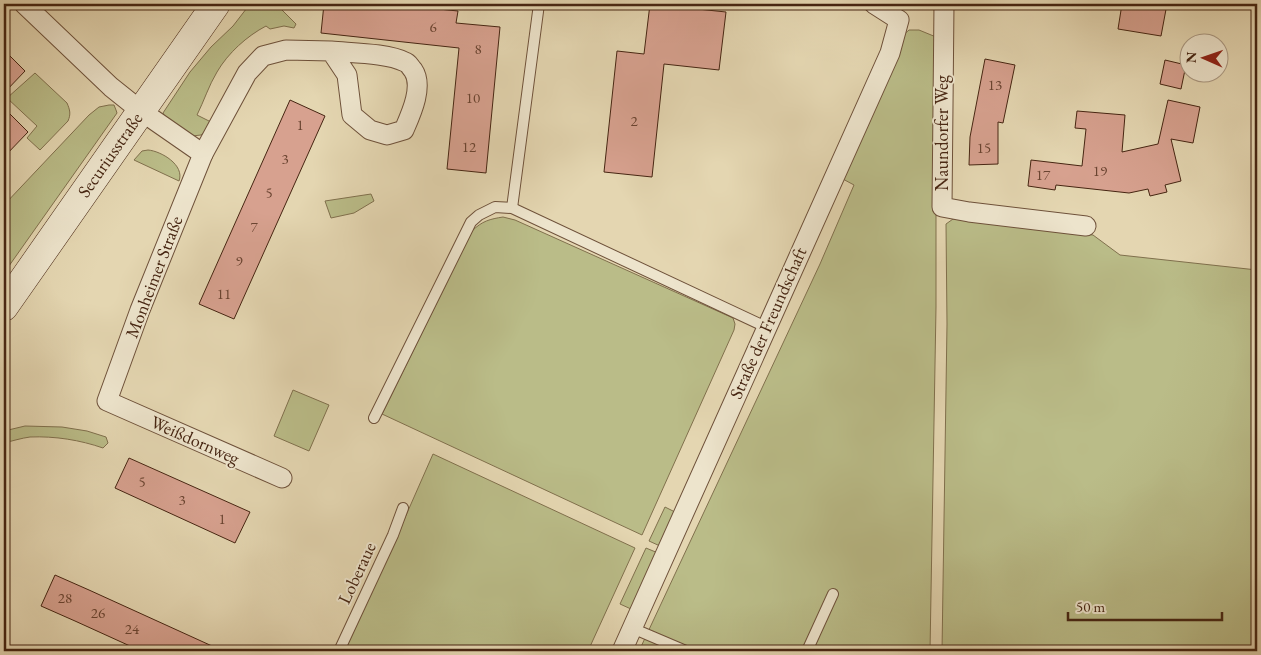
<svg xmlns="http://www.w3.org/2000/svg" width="1261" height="655" font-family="'EB Garamond',serif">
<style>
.green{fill:#babc88;stroke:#80704d}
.building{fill:#d7a18f;stroke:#462512}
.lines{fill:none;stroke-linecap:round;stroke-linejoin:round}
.lane-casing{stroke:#6e513a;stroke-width:12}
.street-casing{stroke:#6e513a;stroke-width:21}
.secondary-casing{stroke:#462512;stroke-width:29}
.lane{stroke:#ede4cc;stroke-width:10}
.street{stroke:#ede4cc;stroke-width:19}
.secondary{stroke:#ede4cc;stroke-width:28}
.labels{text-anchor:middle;stroke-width:4;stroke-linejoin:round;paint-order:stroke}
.number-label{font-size:15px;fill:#6a4431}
.street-label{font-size:18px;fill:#462512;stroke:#ede4cc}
</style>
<rect width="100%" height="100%" fill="#e4d6b1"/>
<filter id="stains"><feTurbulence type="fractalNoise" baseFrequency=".004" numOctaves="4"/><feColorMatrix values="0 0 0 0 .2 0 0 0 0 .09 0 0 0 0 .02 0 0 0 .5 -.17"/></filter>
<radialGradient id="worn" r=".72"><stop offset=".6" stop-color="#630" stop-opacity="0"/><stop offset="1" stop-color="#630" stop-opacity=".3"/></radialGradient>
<g class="green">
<path d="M250,4H279V7L296,24L294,28L284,26L270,29L266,26C247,36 228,53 217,72C209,85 204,101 197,115L211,122L209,129L201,135L192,136L167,122L163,113L190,72L211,47L233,26Z"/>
<polygon points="909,30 919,30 936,37 936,307 930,651 639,651 820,264 854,185 841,178 901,37"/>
<path d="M35,73L67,103C70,110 71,114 68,121L40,150L27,138L37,126L7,98Z"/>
<polygon points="109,105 114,105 116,110 117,113 4,273 4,205 89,115 99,107"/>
<path d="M148,150C161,151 185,165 179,181L134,160L142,151Z"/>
<polygon points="371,194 374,201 354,213 331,218 325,201"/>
<path d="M503,217L515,220L733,318L735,324L734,330L642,535L382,414L472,231C482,221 490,219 503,217Z"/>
<polygon points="953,219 1017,227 1093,235 1120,255 1257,270 1257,651 942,651 947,324 946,224"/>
<polygon points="293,390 329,405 309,451 274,436"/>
<path d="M25,426L62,427L87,431L106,437L108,443L103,448C80,440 55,436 30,437C22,438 12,441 4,443V431Z"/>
<polygon points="433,454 635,548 588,651 343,651 400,529"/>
<polygon points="665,507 675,512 660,546 649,541"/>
<polygon points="646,548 658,553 631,609 620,604"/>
</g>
<g class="building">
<polygon points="324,4 390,4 458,11 456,23 500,27 486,173 447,169 459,48 321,33"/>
<polygon points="650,4 726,12 719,70 664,64 652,177 604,172 617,51 644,54"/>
<polygon points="1122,4 1167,4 1161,36 1118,29"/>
<polygon points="4,50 25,71 4,93"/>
<polygon points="985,59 1015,65 1003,123 998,122 998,164 969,165 970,137"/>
<polygon points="1165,60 1186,65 1181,89 1160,84"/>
<polygon points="290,100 325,116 234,319 199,304"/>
<polygon points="1168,100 1200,107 1193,143 1171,139 1181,181 1165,185 1167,192 1150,196 1148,189 1129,193 1056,185 1055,190 1028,186 1031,160 1082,166 1086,129 1075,128 1077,111 1125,115 1122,152 1158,144"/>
<polygon points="4,108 28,132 4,157"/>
<polygon points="129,458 250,512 235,543 115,488"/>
<polygon points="55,575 89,590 223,651 141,651 75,621 41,606"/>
</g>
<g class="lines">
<g class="lane-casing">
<g id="lane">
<polyline points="512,208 539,4"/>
<polyline points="374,418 471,222 479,215 495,207 512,208 766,327"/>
<polyline points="632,628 686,651"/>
<polyline points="339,651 393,535 403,508"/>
<polyline points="807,651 833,594"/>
</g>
</g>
<g class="street-casing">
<g id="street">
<polyline points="24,4 111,87 141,111 203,154 140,310 107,401 282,478"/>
<polyline points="944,4 942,207 969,212 1086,226"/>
<path d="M203,154L247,73L263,56L286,50L331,51L347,75L352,115L370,130L387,135L404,130C411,114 424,86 413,70C410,67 409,63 405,62C388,53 351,53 331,51"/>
<polyline points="622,651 890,53 899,20 874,4"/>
</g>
</g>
<g class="secondary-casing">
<polyline id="secondary" points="4,307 216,4"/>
</g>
<use href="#lane" class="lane"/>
<use href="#street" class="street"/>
<use href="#secondary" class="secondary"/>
</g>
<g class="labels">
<g class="number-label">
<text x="433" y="32">6</text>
<text x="478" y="54">8</text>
<text x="995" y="90">13</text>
<text x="473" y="103">10</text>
<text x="634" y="126">2</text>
<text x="300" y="130">1</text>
<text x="469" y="152">12</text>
<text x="984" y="153">15</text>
<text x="285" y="164">3</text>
<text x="1100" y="176">19</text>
<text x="1043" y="180">17</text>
<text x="269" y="198">5</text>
<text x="254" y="232">7</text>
<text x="239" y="266">9</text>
<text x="224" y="299">11</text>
<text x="142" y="487">5</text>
<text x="182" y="505">3</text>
<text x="222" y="524">1</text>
<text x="65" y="603">28</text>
<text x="98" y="618">26</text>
<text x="132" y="634">24</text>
</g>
<g class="street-label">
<text transform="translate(942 133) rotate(-90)" y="6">Naundorfer Weg</text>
<text transform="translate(110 155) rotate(-55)" y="6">Securiusstraße</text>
<text transform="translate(154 277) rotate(-69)" y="6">Monheimer Straße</text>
<text transform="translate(768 323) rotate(-66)" y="6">Straße der Freundschaft</text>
<text transform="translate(195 440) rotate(24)" y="6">Weißdornweg</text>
<text transform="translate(357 573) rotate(-65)" y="6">Loberaue</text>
</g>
</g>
<rect width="1261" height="655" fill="none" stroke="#e4d6b1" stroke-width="20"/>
<rect x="5" y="5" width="1251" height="645" fill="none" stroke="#462512" stroke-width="2.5"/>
<rect x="10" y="10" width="1241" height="635" fill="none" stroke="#462512"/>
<g transform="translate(1204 58) rotate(272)"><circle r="24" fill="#ede4cc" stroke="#aa9882"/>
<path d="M0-4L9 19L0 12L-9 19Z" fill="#8f2418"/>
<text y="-8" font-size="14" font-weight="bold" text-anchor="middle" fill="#462512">N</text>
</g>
<path d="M1068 612v8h154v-8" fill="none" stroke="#462512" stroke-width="2.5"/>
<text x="1076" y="612" font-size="15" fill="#462512" stroke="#ede4cc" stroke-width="4" paint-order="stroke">50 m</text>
<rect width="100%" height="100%" filter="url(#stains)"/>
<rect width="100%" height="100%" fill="url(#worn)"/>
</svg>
